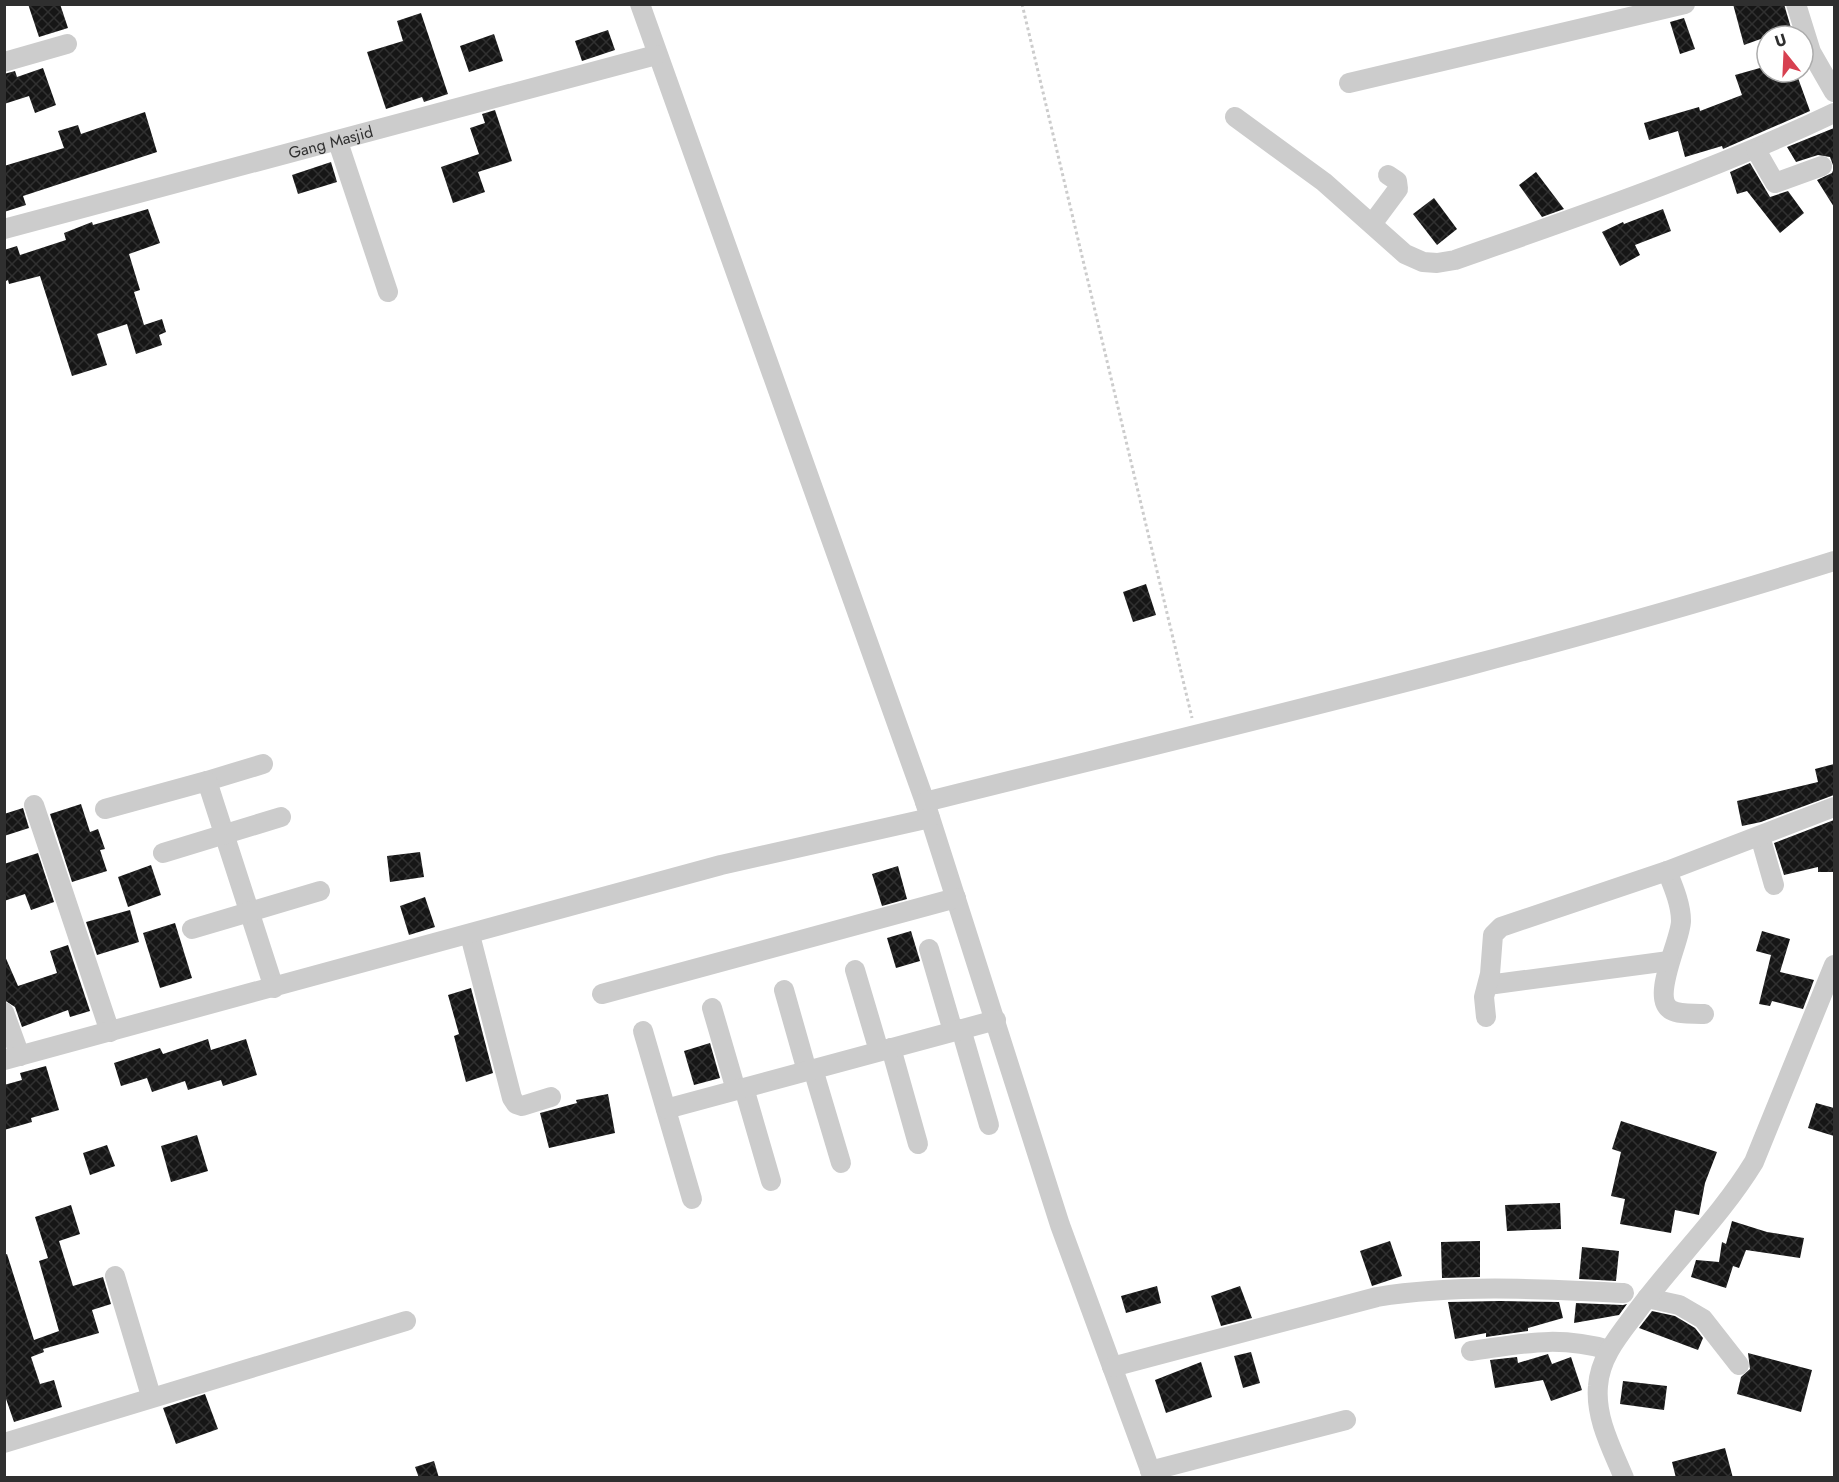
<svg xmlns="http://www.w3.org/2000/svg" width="1839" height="1482" font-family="Jost,sans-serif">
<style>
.building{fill:url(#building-cross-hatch)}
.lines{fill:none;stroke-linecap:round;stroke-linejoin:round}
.path{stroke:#ccc;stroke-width:3;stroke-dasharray:3 3;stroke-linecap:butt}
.minor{stroke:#ccc;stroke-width:20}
.labels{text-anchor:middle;stroke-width:6;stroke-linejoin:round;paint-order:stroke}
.street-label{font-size:16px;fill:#2f2f2f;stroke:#fff}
</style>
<defs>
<pattern id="building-cross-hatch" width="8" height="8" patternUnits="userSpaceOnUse" patternTransform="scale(1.5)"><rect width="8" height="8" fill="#161616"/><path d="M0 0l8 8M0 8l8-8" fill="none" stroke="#303030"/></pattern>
</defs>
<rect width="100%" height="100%" fill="#fff"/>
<g class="building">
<polygon points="28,4 60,4 68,28 39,37"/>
<polygon points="1733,4 1784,4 1791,28 1744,45"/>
<polygon points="421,13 448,94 424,102 422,97 386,109 367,52 403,41 397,21"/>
<polygon points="1684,18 1695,49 1680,54 1670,22"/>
<polygon points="608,30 615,50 582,61 575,41"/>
<polygon points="494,34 503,61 469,72 460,46"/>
<polygon points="1767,66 1767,72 1791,72 1793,80 1798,78 1810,111 1723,149 1722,146 1685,157 1678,131 1649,140 1644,123 1699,107 1700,111 1742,95 1735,75"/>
<polygon points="43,68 56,105 35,113 29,96 4,104 4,74 15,71 17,77"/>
<polygon points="495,110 512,161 478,172 485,192 453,203 441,167 479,154 470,128 485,123 482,114"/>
<polygon points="145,112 157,152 23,196 26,205 4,212 4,166 64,148 58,131 78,125 81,134"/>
<polygon points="1834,128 1834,207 1817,180 1832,173 1834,168 1830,157 1818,155 1796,162 1787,147"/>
<polygon points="331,162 337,182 298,194 292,175"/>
<polygon points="1750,163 1770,197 1788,191 1804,213 1780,233 1747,191 1737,194 1730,172"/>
<polygon points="1536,172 1564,209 1542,217 1519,185"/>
<polygon points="1434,198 1457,229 1437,245 1413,214"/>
<polygon points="148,209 160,243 129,254 140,290 134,292 144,325 162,319 166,332 159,335 162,345 136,354 127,324 97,334 107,365 72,376 40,276 9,284 8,280 4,282 4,250 17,246 20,255 66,240 64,233 92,222 93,225"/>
<polygon points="1663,209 1671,231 1635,245 1640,255 1620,266 1602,232 1623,222 1624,224"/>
<polygon points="1146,584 1156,615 1133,622 1123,592"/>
<polygon points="1834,764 1834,795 1761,822 1742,826 1737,801 1818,782 1815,769"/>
<polygon points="81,804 90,832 98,829 105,849 100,850 107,871 72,882 50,814"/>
<polygon points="23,808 29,828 4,836 4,814"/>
<polygon points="1834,820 1834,872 1818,872 1818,867 1784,875 1774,843"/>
<polygon points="420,852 424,877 390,882 387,856"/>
<polygon points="38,853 54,902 31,910 25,894 4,901 4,864"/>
<polygon points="151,865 161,895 128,907 118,877"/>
<polygon points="898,866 907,899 882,906 872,874"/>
<polygon points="425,897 435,927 409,935 400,906"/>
<polygon points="130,910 139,942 97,955 86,922"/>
<polygon points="175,923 192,978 160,988 143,933"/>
<polygon points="911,931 920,961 896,968 887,938"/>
<polygon points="1762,931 1790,939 1780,972 1814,980 1803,1009 1772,1001 1770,1006 1759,1004 1771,955 1756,951"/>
<polygon points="68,945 90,1011 70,1017 68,1010 22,1027 15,1007 4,1000 4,954 18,986 57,973 50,951"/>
<polygon points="471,988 493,1073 466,1082 454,1036 459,1034 448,995"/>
<polygon points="208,1039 211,1050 246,1039 257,1075 223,1086 221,1080 188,1090 185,1081 152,1092 147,1078 121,1086 114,1063 160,1048 163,1054"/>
<polygon points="710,1043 720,1078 694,1085 684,1051"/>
<polygon points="46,1066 59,1110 31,1118 32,1122 4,1130 4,1085 22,1080 20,1073"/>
<polygon points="608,1094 615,1133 549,1148 540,1113 577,1103 576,1100"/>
<polygon points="1816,1103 1834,1108 1834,1136 1808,1128"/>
<polygon points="1621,1121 1717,1152 1705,1183 1699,1215 1675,1210 1671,1233 1620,1224 1625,1199 1611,1196 1621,1152 1612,1149"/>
<polygon points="197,1135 208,1171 171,1182 161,1146"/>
<polygon points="107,1145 115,1166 90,1175 83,1153"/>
<polygon points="1560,1203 1561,1229 1507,1231 1505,1205"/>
<polygon points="71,1205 80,1234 59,1241 73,1286 103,1277 111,1304 92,1310 99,1333 43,1349 44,1352 31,1357 40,1384 54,1380 62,1407 14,1422 4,1393 4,1255 7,1254 34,1340 59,1331 39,1261 48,1258 35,1217"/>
<polygon points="1732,1221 1767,1232 1804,1238 1800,1258 1746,1250 1739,1268 1733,1266 1726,1288 1691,1277 1696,1260 1719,1262 1722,1242 1726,1244"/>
<polygon points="1390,1241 1402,1276 1372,1286 1360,1251"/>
<polygon points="1480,1241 1480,1277 1442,1278 1441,1242"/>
<polygon points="1582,1247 1619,1251 1616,1281 1579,1279"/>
<polygon points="1157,1286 1161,1303 1126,1313 1121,1296"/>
<polygon points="1240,1286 1252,1318 1221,1326 1211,1296"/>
<polygon points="1500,1301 1559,1302 1563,1318 1528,1328 1528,1331 1486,1337 1486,1333 1455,1339 1448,1302"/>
<polygon points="1576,1303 1623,1305 1627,1304 1619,1315 1574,1323"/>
<polygon points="1652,1311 1675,1316 1695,1328 1703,1338 1698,1350 1639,1328"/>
<polygon points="1251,1352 1260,1383 1243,1388 1234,1356"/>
<polygon points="1748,1353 1812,1370 1801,1412 1737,1394 1741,1377 1750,1369"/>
<polygon points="1548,1354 1552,1364 1571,1357 1582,1390 1551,1401 1543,1380 1495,1388 1490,1360 1517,1357 1518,1363"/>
<polygon points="1201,1362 1212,1397 1166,1413 1155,1380"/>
<polygon points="1623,1381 1667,1386 1664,1410 1620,1404"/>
<polygon points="205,1394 218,1429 176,1444 163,1408"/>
<polygon points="1725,1448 1733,1478 1676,1478 1672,1462"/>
<polygon points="434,1461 439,1478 419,1478 415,1467"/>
</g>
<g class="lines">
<polyline class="path" points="1022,4 1192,718"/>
<g class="minor">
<polyline points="640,4 925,802 1060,1225 1153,1478"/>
<polyline points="1796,4 1811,52 1834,92"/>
<polyline points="4,62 67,44"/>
<polyline points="1349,83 1685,4"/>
<path d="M1235,117L1324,182L1405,254L1423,262L1437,263L1455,260C1583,215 1712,171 1834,113"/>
<polyline points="338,142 388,292"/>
<polyline points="1756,150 1775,183 1822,166"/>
<polyline points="1372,224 1398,189 1397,181 1388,175"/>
<path id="s1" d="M4,229L656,55"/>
<polyline points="207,781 263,764"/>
<path d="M925,802C1229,726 1535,655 1834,561"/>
<polyline points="34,805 110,1032"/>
<polyline points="105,809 207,781 274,988"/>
<polyline points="1760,836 1774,885"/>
<polyline points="163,853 281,817"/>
<path d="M1667,871C1673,886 1681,904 1681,921C1681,940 1650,998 1671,1010C1680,1015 1694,1013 1704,1014"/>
<polyline points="192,929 320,891"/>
<polyline points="470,935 512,1098 516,1104 522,1106 551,1097"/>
<polyline points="929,949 953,1031"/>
<polyline points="855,970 879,1051"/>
<polyline points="1488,985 1669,961"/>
<polyline points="784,990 807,1071"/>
<polyline points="602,994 956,898"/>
<polyline points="712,1008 736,1090"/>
<polyline points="4,1012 20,1056"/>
<polyline points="1486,1017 1484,997 1490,974 1493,935 1501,927 1667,871 1834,807"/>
<polyline points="961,1029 989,1125"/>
<polyline points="643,1031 692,1199"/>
<polyline points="891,1048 918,1144"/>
<polyline points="4,1060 721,865 930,818"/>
<polyline points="813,1069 841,1163"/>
<polyline points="744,1088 771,1181"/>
<polyline points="666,1109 996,1020"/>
<polyline points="115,1276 151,1396"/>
<polyline points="1647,1298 1679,1305 1703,1319 1739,1365"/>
<path d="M1471,1351C1522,1344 1557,1335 1609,1350"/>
<path d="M1112,1367L1377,1297C1458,1284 1542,1289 1624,1293"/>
<polyline points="4,1443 406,1321"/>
<polyline points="1150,1471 1346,1420"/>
<path d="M1624,1478C1612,1449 1595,1418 1598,1386C1600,1356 1621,1333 1638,1310C1675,1260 1721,1216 1754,1162L1834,965"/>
</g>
</g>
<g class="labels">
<g class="street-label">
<text dy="6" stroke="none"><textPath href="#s1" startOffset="338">Gang Masjid</textPath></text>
</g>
</g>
<rect width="1839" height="1482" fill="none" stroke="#2f2f2f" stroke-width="12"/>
<g transform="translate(1785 54) rotate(342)"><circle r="28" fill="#ffffff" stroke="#acacac" stroke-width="1.5"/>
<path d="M0-4.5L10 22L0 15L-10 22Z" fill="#d74050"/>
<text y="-9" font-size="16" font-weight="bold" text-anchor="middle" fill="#2f2f2f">U</text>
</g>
</svg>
